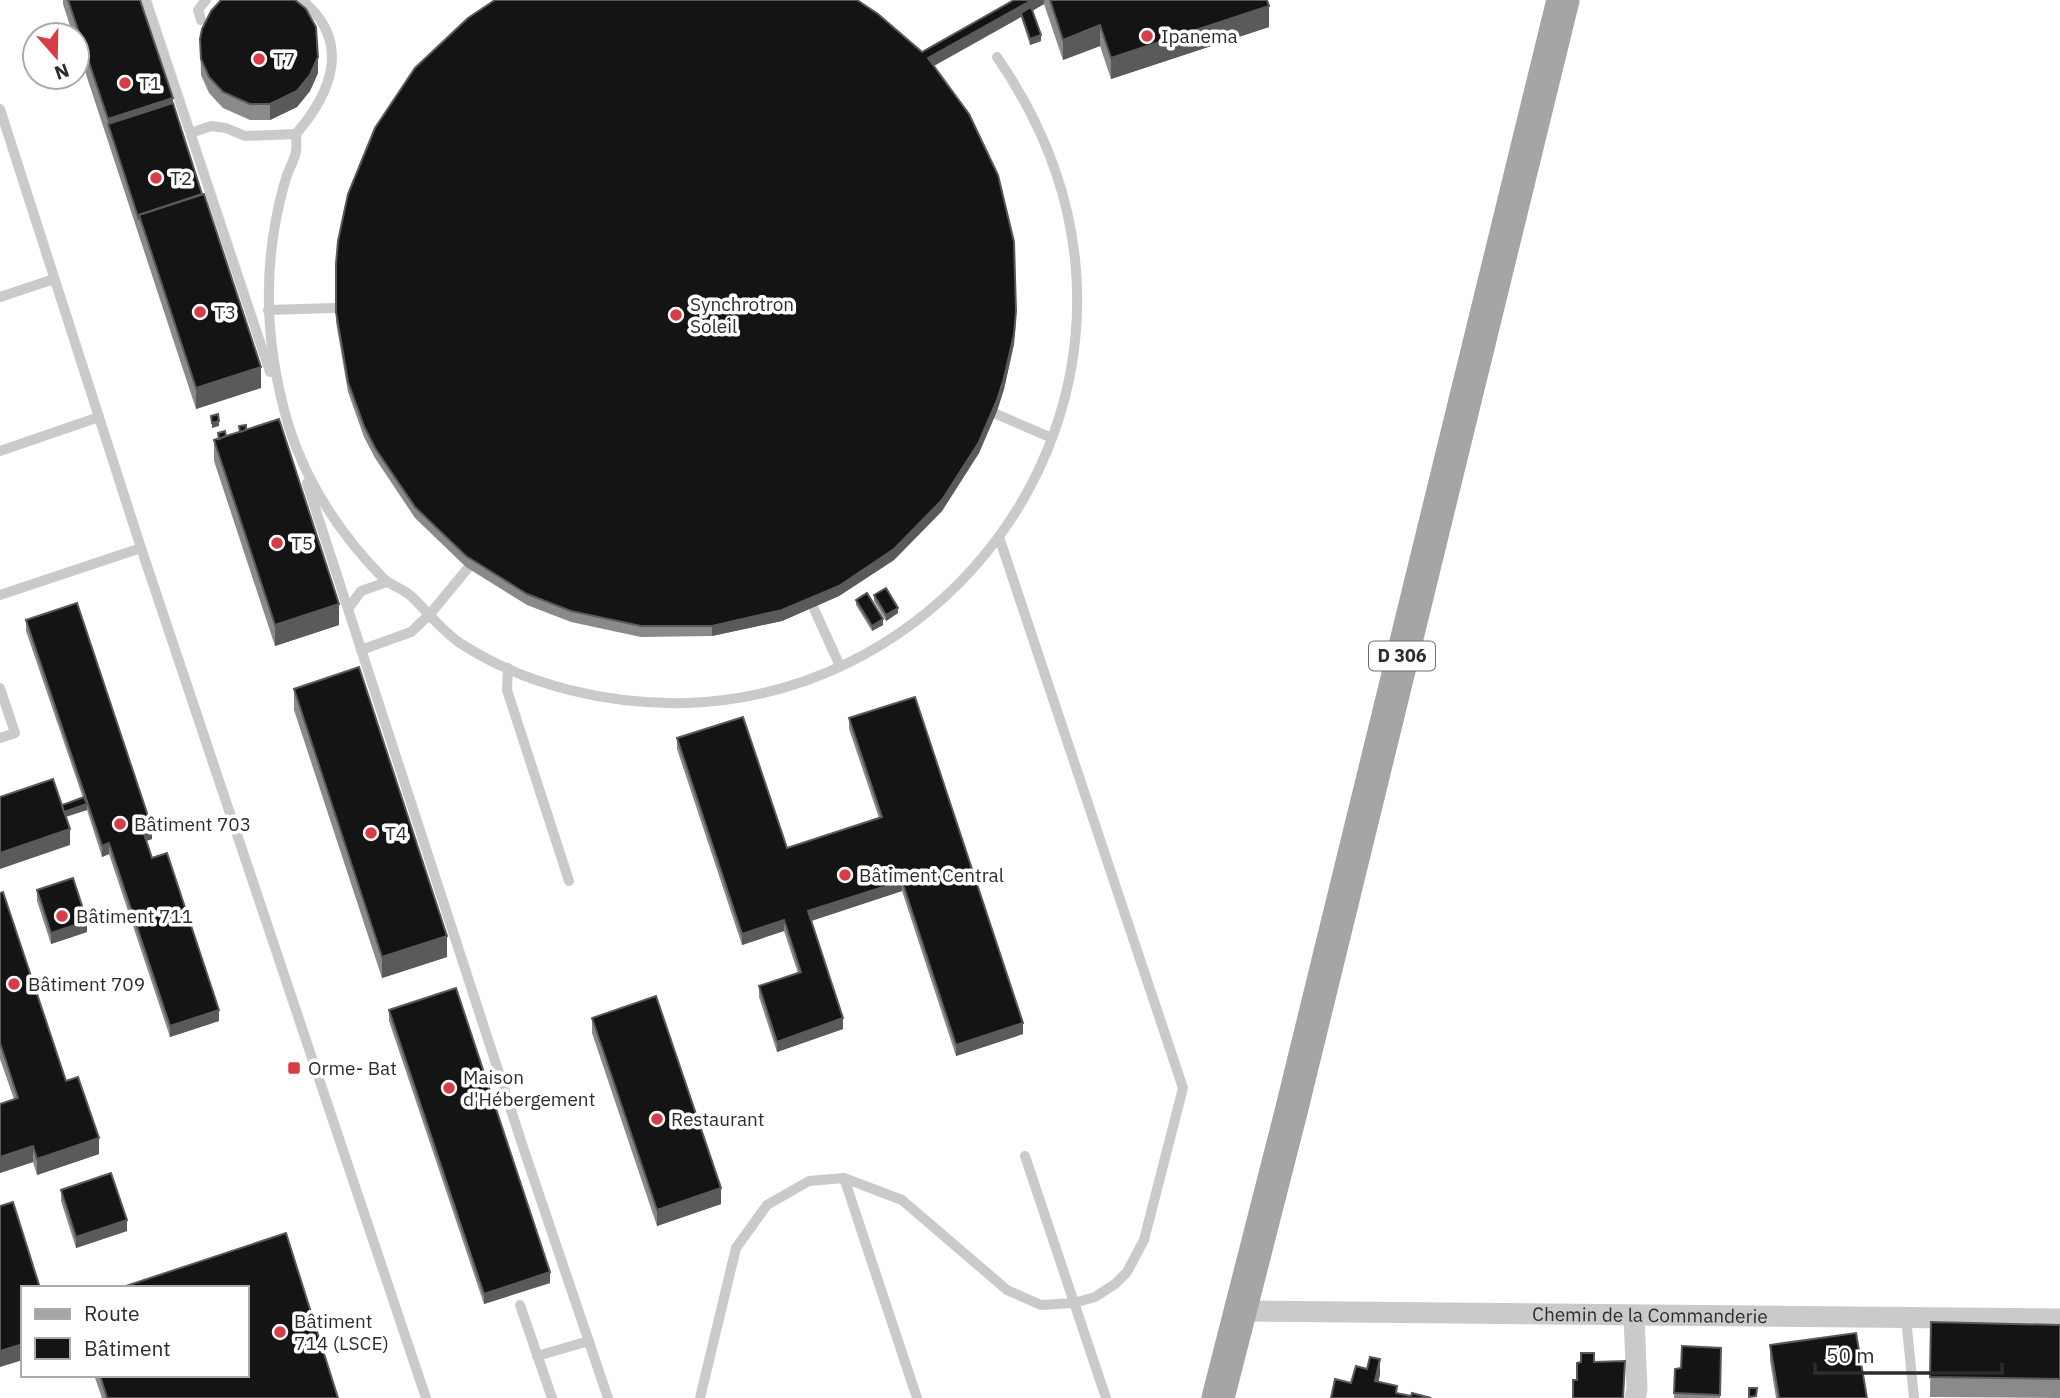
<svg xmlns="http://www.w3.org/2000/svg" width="2060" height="1398" font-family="'IBM Plex Sans',sans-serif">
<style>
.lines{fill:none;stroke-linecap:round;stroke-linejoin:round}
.service{stroke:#cacaca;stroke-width:10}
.minor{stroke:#cacaca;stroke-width:21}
.primary{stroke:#a5a5a5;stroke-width:33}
.wall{fill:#8a8a8a}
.shaded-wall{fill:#5a5a5a}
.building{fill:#141414;stroke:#5a5a5a;stroke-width:2}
.poi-dot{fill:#d63d47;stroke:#fff;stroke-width:2.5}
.labels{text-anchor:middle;stroke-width:7;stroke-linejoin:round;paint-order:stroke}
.shield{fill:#fff;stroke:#6c6c6c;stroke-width:2}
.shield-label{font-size:18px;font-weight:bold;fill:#2d2d2d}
.poi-label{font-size:19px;fill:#2d2d2d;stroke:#fff;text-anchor:start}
.street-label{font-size:19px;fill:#2d2d2d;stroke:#fff}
</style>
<rect width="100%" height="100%" fill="#fff"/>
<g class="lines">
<g class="service">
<polyline points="146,0 270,372"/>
<polyline points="201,20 198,10 206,0"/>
<polyline points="0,109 141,548 426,1398"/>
<path d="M191,133L211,126L226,128L245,136L296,134C332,92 352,42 302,0"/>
<path d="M296,134C296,140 297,145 296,151C295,159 290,167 287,175C282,191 278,208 275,225C263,293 269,361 289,427C307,484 341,535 383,578C391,586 402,588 411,596C427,611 442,631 460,643C526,686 609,705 688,703C914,695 1093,496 1076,270C1070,192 1041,121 997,57"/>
<polyline points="0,297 54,279"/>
<polyline points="268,310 335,308"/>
<polyline points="996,414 1052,438"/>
<polyline points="0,451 99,417"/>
<polyline points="307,483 524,1150 608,1398"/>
<polyline points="0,595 141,548"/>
<polyline points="348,609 361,591 387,582"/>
<polyline points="814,609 840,666"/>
<polyline points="361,650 411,632 430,614 468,568"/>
<polyline points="508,668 507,690 569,881"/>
<polyline points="0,688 15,733 0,738"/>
<polyline points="1025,1156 1106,1398"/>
<polyline points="844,1178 917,1398"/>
<polyline points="520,1305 552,1398"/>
<polyline points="1906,1318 1914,1398"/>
<polyline points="537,1356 589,1341"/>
<polyline points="700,1398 736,1248 767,1205 809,1181 844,1178 902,1200 1007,1290 1041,1305 1074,1303 1095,1297 1115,1284 1127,1272 1144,1240 1183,1088 999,537"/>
</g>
<g class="minor">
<path id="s1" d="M1240,1311L2060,1319"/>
<polyline points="1634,1317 1637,1389 1635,1398"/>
</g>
<polyline class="primary" points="1218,1398 1291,1112 1563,0"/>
</g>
<g class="wall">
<polygon points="63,0 140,0 261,388 196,409 77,47 77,35 73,35 63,4"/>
<polygon points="1014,0 1267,0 1269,27 1111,79 1100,46 1063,60 1044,4 1032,11 1041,41 1030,45 1021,17 934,66 1016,321 1014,344 1004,389 997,411 979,453 942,511 894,560 839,596 782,621 712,636 641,637 571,622 527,605 466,567 415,518 375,458 364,437 348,392 336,322 336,264 922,52"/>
<polygon points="200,39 318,73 310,91 297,107 270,120 250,120 223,108 209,93 201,75"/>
<polygon points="239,426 246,430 339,625 275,646 214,461 214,440 218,439 218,433 226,436 239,432"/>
<polygon points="874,595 898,613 886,621 874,601"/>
<polygon points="856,600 883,625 872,631 856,605"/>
<polygon points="26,620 152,839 146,841 152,858 219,1021 170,1037 109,854 102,857 87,810 66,817 70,845 62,805 83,798 26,631"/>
<polygon points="294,689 447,957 382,978 294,710"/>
<polygon points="849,718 1023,1034 956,1056 902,891 811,921 843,1029 777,1052 759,997 759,986 798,973 784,931 742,945 677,749 677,738 787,848 879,818 849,729"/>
<polygon points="37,890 87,932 51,944 37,901"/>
<polygon points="0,893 66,1081 99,1154 37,1175 33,1162 0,1173 0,1104 14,1099 0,1059"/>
<polygon points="389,1010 550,1283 484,1304 389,1021"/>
<polygon points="592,1018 721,1204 657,1226 592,1033"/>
<polygon points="61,1190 127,1231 76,1248 61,1201"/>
<polygon points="1931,1322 2060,1325 2060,1398 1930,1397"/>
<polygon points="1770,1345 1867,1398 1776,1398 1770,1361"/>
<polygon points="1721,1348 1720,1398 1674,1398 1675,1369 1681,1368"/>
<polygon points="94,1375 247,1375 338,1398 102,1398"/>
</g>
<g class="shaded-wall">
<polygon points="1032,0 1044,0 1044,4 1022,17 1021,13 1021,17 928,69 928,58"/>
<polygon points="1269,6 1269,27 1111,79 1111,58"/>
<polygon points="1100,25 1100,46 1063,60 1063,40"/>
<polygon points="1041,35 1041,41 1030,45 1030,39"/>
<polygon points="318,57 318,73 310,91 297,107 270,120 270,104"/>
<polygon points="173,98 173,119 108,124 108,119"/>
<polygon points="1016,311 1014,344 1004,389 997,411 979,453 942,511 894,560 839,596 782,621 712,636 712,626"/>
<polygon points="261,367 261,388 196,409 196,388"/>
<polygon points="219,421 219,426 212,428 212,423"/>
<polygon points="339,604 339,625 275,646 275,625"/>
<polygon points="898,608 898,613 886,621 886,615"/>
<polygon points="883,619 883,625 872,631 872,626"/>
<polygon points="87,804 87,810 61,818 61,813"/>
<polygon points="152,828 152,839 143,842 143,831"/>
<polygon points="70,829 70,845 0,869 0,853"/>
<polygon points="109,843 109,854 102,857 102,846"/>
<polygon points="902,881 902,891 808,922 808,911"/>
<polygon points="784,920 784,931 742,945 742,934"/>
<polygon points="87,921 87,932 51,944 51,933"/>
<polygon points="447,936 447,957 382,978 382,957"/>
<polygon points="219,1010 219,1021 170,1037 170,1026"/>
<polygon points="843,1018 843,1029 777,1052 777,1042"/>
<polygon points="1023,1023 1023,1034 956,1056 956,1045"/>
<polygon points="99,1138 99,1154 37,1175 37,1159"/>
<polygon points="33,1146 33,1162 0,1173 0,1157"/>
<polygon points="721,1188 721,1204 657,1226 657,1210"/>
<polygon points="127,1220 127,1231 76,1248 76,1237"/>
<polygon points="550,1272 550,1283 484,1304 484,1294"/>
<polygon points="23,1344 23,1360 0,1367 0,1351"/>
<polygon points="1380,1359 1380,1375 1375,1397 1375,1381"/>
</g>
<g class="building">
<polygon points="68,0 140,0 173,98 108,119"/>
<polygon points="221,0 295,0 306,9 316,27 318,57 310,75 297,91 270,104 250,104 223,92 209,77 201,59 200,39 202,29 211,11"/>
<polygon points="495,0 857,0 878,14 922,52 1014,0 1032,0 928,58 969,114 998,175 1014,242 1016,311 1014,334 1004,378 997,400 979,442 942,500 894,549 839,586 782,610 712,626 641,626 571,611 527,594 466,556 415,507 375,448 364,426 348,382 336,312 336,264 338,241 348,194 375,128 415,68 468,18"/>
<polygon points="1050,0 1267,0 1269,6 1111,58 1100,25 1063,40"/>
<polygon points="1031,7 1041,35 1030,39 1021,13"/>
<polygon points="173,103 202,194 139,215 139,220 108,124"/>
<polygon points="204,194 261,367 196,388 139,215"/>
<polygon points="218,414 219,421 212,423 211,416"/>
<polygon points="279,419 339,604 275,625 214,440"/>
<polygon points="246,425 246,430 240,432 239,426"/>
<polygon points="225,431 226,436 219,439 218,433"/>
<polygon points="886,588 898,608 886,615 874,595"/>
<polygon points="867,593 883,619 872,626 856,600"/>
<polygon points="77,603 152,828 143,831 152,858 167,853 219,1010 170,1026 109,843 102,846 26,620"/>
<polygon points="359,667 447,936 382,957 294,689"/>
<polygon points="915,697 1023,1023 956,1045 902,881 808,911 843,1018 777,1042 759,986 801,972 784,920 742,934 677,738 743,717 787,848 882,817 849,718"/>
<polygon points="53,779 70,829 0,853 0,797"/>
<polygon points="84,797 87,804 64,812 62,805"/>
<polygon points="73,878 87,921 51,933 37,890"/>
<polygon points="3,892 66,1081 78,1077 99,1138 37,1159 33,1146 0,1157 0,1104 18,1098 0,1043 0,893"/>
<polygon points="456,988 550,1272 484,1294 389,1010"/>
<polygon points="656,996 721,1188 657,1210 592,1018"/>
<polygon points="111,1173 127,1220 76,1237 61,1190"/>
<polygon points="13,1202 40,1288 23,1288 23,1344 0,1351 0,1206"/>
<polygon points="286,1233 338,1398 107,1398 100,1375 247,1375 247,1288 120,1288"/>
<polygon points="1931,1322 2060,1325 2060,1379 1930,1377"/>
<polygon points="1856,1333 1867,1398 1779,1398 1770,1345"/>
<polygon points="1682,1346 1721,1348 1720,1395 1674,1393 1675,1369 1681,1368"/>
<polygon points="1581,1353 1594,1353 1594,1362 1625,1361 1623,1398 1573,1398 1573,1380 1577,1380 1577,1363 1581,1362"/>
<polygon points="1370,1357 1380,1359 1375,1381 1397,1386 1396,1393 1411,1396 1412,1393 1431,1398 1331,1398 1335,1379 1351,1383 1356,1366 1367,1369"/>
<polygon points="1749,1388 1757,1388 1756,1396 1749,1397"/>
</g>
<g class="poi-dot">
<circle cx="1147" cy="36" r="7"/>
<circle cx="259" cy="59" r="7"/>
<circle cx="125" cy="83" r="7"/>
<circle cx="156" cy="178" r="7"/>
<circle cx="200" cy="312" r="7"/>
<circle cx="676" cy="315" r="7"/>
<circle cx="277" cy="543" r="7"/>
<circle cx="120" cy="824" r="7"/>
<circle cx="371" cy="833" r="7"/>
<circle cx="845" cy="875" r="7"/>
<circle cx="62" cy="916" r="7"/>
<circle cx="14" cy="984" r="7"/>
<rect x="287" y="1061" width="14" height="14" rx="3.5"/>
<circle cx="449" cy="1088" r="7"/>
<circle cx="657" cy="1119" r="7"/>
<circle cx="280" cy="1332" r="7"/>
</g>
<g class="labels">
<rect class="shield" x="1369" y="641.5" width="66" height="29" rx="5"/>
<g class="shield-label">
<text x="1402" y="662">D 306</text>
</g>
<g class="poi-label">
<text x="1161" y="43">Ipanema</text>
<text x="273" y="66">T7</text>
<text x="139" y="90">T1</text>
<text x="170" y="185">T2</text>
<text x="690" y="311">Synchrotron<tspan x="690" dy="22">Soleil</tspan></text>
<text x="214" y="319">T3</text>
<text x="291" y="550">T5</text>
<text x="134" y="831">Bâtiment 703</text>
<text x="385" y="840">T4</text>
<text x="859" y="882">Bâtiment Central</text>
<text x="76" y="923">Bâtiment 711</text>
<text x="28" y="991">Bâtiment 709</text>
<text x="308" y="1075">Orme- Bat</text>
<text x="463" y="1084">Maison<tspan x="463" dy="22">d'Hébergement</tspan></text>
<text x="671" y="1126">Restaurant</text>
<text x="294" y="1328">Bâtiment<tspan x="294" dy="22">714 (LSCE)</tspan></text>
</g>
<g class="street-label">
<text dy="7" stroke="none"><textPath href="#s1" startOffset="410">Chemin de la Commanderie</textPath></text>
</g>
</g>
<rect x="21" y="1286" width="228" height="91" fill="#ffffff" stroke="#ababab" stroke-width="2"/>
<rect x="35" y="1309" width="35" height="10" fill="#a5a5a5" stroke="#ababab" stroke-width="2"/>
<text x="84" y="1321" font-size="21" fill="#2d2d2d">Route</text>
<rect x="35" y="1338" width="35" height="21" fill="#141414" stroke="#ababab" stroke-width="2"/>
<text x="84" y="1356" font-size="21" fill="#2d2d2d">Bâtiment</text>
<g transform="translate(56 56) rotate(160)"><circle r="33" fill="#ffffff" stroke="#ababab" stroke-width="2"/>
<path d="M0-5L12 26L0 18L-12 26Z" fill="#d63d47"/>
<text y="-10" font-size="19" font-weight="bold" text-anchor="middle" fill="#2d2d2d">N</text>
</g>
<path d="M1815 1363v10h187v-10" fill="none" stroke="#2d2d2d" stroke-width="3.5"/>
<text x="1826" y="1363" font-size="21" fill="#2d2d2d" stroke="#ffffff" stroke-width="5" paint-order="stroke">50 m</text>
</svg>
